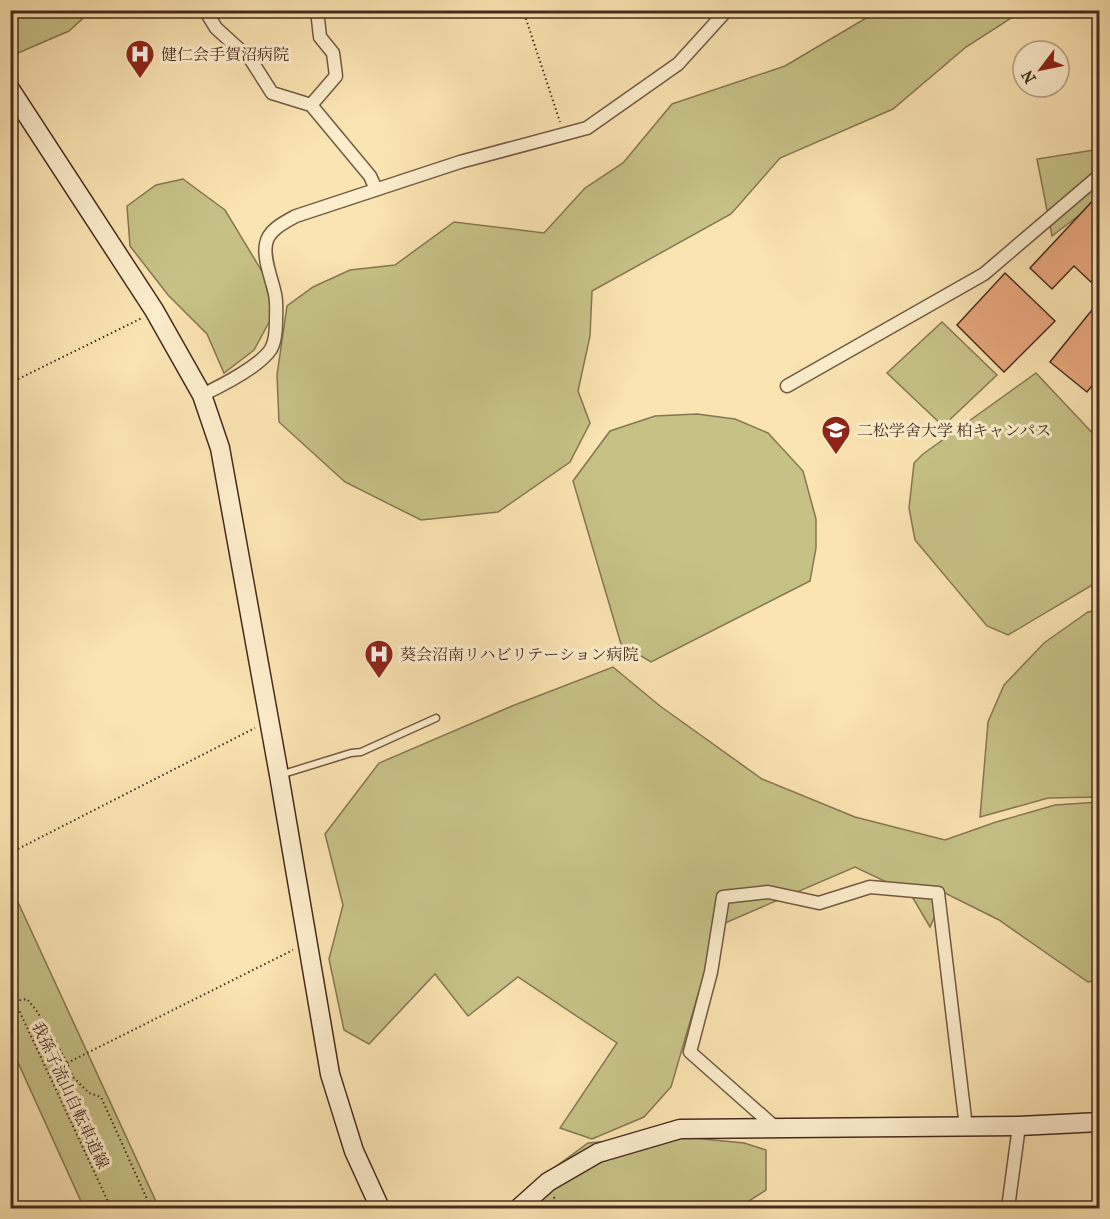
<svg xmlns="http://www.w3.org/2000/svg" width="1110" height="1219" font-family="'IM FELL French Canon','Noto Serif JP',serif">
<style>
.green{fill:#c6c286;stroke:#867652;stroke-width:1.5}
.building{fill:#e9a87c;stroke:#452b1e;stroke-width:1.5}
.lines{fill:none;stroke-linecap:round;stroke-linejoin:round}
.lane-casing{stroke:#725943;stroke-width:9}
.street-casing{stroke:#725943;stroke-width:15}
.secondary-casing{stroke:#452b1e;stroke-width:21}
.path{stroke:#452b1e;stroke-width:2;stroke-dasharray:1.5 3;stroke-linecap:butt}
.lane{stroke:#fcedcc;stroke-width:6}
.street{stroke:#fcedcc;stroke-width:12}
.secondary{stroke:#fcedcc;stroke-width:18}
.labels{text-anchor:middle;stroke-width:6;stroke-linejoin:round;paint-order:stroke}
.poi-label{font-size:16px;fill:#452b1e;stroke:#fcedcc;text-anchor:start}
.street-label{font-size:16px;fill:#452b1e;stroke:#fcedcc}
</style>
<rect width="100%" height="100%" fill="#fae4b1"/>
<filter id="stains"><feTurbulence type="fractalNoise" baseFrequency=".00333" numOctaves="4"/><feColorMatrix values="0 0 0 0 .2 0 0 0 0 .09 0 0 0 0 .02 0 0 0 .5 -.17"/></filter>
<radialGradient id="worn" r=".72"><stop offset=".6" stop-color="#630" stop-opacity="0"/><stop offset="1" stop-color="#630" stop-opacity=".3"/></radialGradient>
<g class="green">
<polygon points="11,10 91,10 91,11 69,31 18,53 11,37"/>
<polygon points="878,11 1022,11 966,47 893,109 780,158 731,214 592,291 590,336 578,391 590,423 570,462 498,512 421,520 345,482 279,422 277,375 287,306 313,287 350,270 395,265 454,222 544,233 585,188 623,163 672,104 785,66"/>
<polygon points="1099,146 1099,200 1052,236 1037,159 1094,150"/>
<polygon points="183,179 225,210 263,273 273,315 254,350 224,373 207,334 168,295 130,246 127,206 156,185"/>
<polygon points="942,322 997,375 943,426 887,373"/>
<polygon points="1036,373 1099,440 1099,581 1008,635 987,626 915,540 909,508 914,463 923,454"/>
<polygon points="697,414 735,419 768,433 803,471 816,519 816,548 810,581 651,662 621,644 573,481 610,431 655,416"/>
<polygon points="1099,610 1099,797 1048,798 980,817 988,722 1004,685 1044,643 1088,612"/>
<polygon points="613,667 660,706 762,779 855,817 945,840 996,822 1055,805 1099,802 1099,980 1088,982 999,920 945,893 930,927 910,893 855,867 718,926 671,1087 644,1117 592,1139 560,1128 617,1043 518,977 468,1016 435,974 369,1044 344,1030 329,959 343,905 325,834 379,763 512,706"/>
<polygon points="11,887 159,1208 84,1208 11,1047"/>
<polygon points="673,1136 744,1143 766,1150 766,1190 738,1208 515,1208 528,1187 588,1143"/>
</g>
<g class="building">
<polygon points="1100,193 1100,273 1091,282 1074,266 1052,289 1030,268"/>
<polygon points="1005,273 1055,321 1004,372 957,325"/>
<polygon points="1100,300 1100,376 1087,392 1050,362"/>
</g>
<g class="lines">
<g class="lane-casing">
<polyline id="lane" points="280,775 351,753 361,752 436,718"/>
</g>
<g class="street-casing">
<g id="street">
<polyline points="205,10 216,28 251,60 272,93 311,105 370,176 376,189"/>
<polyline points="311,105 336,76 333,53 320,37 317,10"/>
<polyline points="787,386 984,274 1100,175"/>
<path d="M202,395C221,386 260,366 271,349C275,342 276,329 276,321C276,312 277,303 275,294C272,279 263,259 266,244C268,230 285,222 296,216L460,162L587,128L678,64L727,10"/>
<polyline points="776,1128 690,1052 711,972 723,897 768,892 819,903 870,887 938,893 966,1127"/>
<polyline points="1008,1208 1019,1126"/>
</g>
</g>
<g class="secondary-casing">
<g id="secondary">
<polyline points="10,89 154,310 202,395 220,448 279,775 330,1074 354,1151 380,1208"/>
<polyline points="519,1208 548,1182 598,1153 680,1129 1019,1126 1100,1122"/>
</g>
</g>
<g class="path">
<polyline points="523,10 560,122"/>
<polyline points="10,383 142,318"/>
<polyline points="10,853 255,728"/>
<polyline points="10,991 111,1208"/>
<polyline points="15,1001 27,999 36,1010 52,1035 67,1063 73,1077 89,1093 101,1097 151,1208"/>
<polyline points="67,1063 293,950"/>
<polyline points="554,1197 557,1208"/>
</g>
<use href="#lane" class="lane"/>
<use href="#street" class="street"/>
<use href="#secondary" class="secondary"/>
</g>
<defs>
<g id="hospital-pin" transform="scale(1.5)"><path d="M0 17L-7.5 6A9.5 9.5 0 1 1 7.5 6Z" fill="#8f2418" stroke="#fcedcc"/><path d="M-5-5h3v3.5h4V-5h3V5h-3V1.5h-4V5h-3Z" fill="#fff"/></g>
<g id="school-pin" transform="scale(1.5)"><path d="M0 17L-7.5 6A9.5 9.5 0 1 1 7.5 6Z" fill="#8f2418" stroke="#fcedcc"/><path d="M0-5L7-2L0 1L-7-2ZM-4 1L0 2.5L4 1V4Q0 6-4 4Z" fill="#fff"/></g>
</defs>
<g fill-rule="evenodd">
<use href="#hospital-pin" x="140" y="54"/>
<use href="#school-pin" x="836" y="430"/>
<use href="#hospital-pin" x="379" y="654"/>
</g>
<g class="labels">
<g class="poi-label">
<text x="161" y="60">健仁会手賀沼病院</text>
<text x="857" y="436">二松学舍大学 柏キャンパス</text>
<text x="400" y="660">葵会沼南リハビリテーション病院</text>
</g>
<g class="street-label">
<text transform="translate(71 1095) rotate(65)" y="6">我孫子流山自転車道線</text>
</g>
</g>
<rect width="1110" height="1219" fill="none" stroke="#fae4b1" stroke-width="36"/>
<rect x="12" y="12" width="1086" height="1195" fill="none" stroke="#452b1e" stroke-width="3"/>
<rect x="18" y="18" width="1074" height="1183" fill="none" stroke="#452b1e" stroke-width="1.5"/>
<g transform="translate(1041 69) rotate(238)"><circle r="28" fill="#fcedcc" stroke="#b39f86" stroke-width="1.5"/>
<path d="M0-4.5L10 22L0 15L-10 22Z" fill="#8f2418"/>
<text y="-9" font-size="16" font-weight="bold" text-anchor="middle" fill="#452b1e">N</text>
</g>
<rect width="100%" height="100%" filter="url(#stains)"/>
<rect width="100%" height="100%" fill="url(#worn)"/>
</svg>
